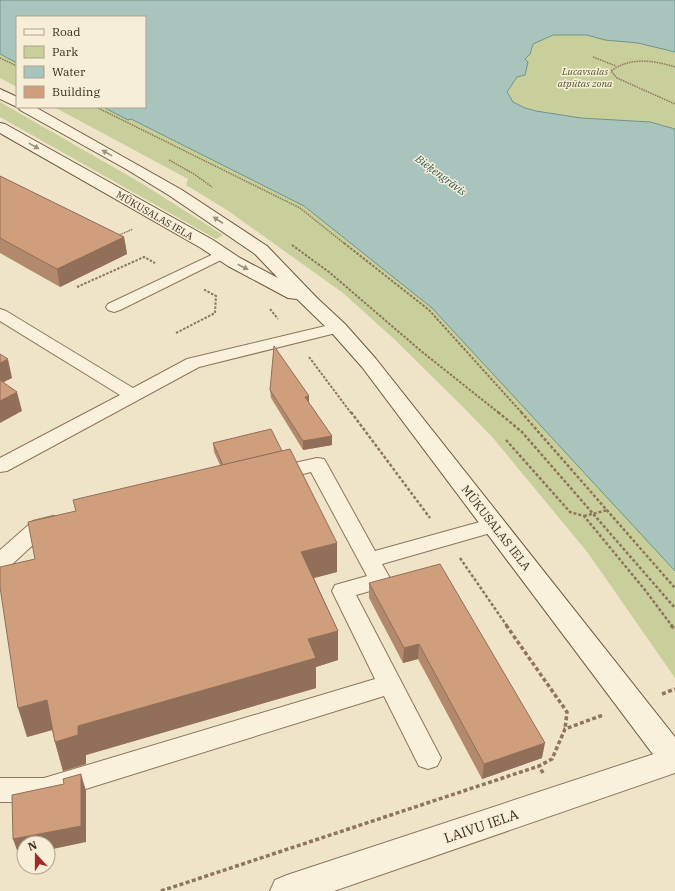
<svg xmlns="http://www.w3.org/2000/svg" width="675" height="891" font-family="'IBM Plex Serif',serif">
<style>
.green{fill:#c9cf9b}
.water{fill:#a9c4bc;stroke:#6f938a}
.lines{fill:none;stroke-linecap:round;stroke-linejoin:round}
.service-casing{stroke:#8d765c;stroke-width:2}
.minor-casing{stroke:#8d765c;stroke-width:2}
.secondary-casing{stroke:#6f573f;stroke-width:2}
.path-far3{stroke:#8d765c;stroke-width:1.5;stroke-dasharray:1.5 1;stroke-linecap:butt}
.path-far2{stroke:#8d765c;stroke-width:2;stroke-dasharray:2.5 1.5;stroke-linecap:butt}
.path-far1{stroke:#8d765c;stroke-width:2.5;stroke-dasharray:3 2;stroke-linecap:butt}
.path{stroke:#8d765c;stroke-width:3.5;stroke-dasharray:4 2.5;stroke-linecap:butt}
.service{fill:#faf1dc;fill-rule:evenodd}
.minor{fill:#faf1dc;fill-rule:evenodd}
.secondary{fill:#faf1dc;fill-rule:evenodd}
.wall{fill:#b2896c}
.shaded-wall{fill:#916f58}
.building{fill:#cf9f7d;stroke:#916f58}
.oneway{fill:#9c907e}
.labels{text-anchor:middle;stroke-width:3;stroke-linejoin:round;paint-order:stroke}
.far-park-label{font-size:10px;font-style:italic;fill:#4d5a26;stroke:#f7eed8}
.far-street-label{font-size:10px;fill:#3d2e20;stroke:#f7eed8}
.far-water-label{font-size:11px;font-style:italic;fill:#2f5d5a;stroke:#f7eed8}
.street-label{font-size:12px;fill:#3d2e20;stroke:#f7eed8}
.near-street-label{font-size:14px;fill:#3d2e20;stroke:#f7eed8}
</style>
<rect width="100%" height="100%" fill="#f0e4c8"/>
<g class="green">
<polygon points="558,34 587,35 614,41 638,43 675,52 675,129 650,122 581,118 536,111 525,108 513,102 507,92 517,77 521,75 524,60 530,54 533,44 553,35"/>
<polygon points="0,54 17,63 17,87 0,78"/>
<polygon points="0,102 141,183 223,235 216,239 0,117"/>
<polygon points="54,107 103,107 128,119 131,119 304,206 432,308 675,571 675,678 588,553 493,438 462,406 394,339 343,293 227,210 186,185 188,179"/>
</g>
<polygon class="water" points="0,0 675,0 675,52 638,43 605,40 587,35 553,35 533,44 530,54 525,59 528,62 525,75 517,77 507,92 513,102 525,108 536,111 581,118 650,122 675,129 675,571 432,308 304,206 131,119 128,120 103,107 145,107 145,17 17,17 17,63 0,54"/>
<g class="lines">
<g class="service-casing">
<g id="service">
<polygon points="222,250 227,251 229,254 227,257 120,310 114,312 108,310 106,307 108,304"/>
<polygon points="0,309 6,311 133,388 187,359 338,323 344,325 346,328 344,331 199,367 7,471 0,472 0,458 120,395 0,321"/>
<polygon points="317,458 324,459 327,464 375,551 494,518 501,520 504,525 501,530 382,564 391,580 388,586 356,595 441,758 437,766 428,769 419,766 384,696 44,802 0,802 0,778 44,778 375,679 332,591 335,585 367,576 311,472 274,481 267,479 264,474 267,469"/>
<polygon points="53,516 60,518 63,523 60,528 47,532 8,568 0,570 0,550 33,521"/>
</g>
</g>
<g class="minor-casing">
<polygon id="minor" points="675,747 675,773 334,891 270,891 275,880 287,875"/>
</g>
<g class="secondary-casing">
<g id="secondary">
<polygon points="0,89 17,97 17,107 0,99"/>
<polygon points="18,107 35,107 182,190 267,246 317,298 345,324 376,359 675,737 675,773 664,769 362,367 331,332 297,299 288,298 228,266 201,248 0,133 0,123 5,124 213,240 240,258 278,278 255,254 170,196 126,169 20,110"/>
</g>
</g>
<g class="path-far3">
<polyline points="593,57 616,66"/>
<polyline points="0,58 17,66"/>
<path d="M675,67C653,60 630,57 611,71L617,78L675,104"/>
<polyline points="96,107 300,208 345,244"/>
<polyline points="169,160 194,174 212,187"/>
<polyline points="117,236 133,229"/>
</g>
<g class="path-far2">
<polyline points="344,243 429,310 522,413"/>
<polyline points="292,245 329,272 421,351 499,413"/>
<polyline points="77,287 144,257 155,263"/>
<polyline points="270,309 278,319"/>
<polyline points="176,333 215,313 216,296 203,289"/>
<polyline points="309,357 351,413"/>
</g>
<g class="path-far1">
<polyline points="351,412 430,518"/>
<polyline points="498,412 522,432 675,608"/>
<polyline points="521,412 675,588"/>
<polyline points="506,440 570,512 584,516 645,590 672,626"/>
<polyline points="584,516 608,510"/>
<polyline points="460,558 507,626"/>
</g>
<g class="path">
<polyline points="506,625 567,712 565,729"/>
<polyline points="671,625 675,630"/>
<polyline points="662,694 675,689"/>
<polyline points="543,773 539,766 552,759 565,729 603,715"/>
<polyline points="161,891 539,766"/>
</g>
<use href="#service" class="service"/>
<use href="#minor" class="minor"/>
<use href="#secondary" class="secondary"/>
</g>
<g class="wall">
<polygon points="0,176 124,237 127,254 60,287 0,253"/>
<polygon points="270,390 309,403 332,436 332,445 303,450 271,398"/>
<polygon points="213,443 337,572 314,578 338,631 338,660 316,667 316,688 86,755 86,764 63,771 55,742 52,730 27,737 35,559 75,511 220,465 214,452"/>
<polygon points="369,583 542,758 482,779 418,659 403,663 369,598"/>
</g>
<g class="shaded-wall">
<polygon points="124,237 127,254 60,287 57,269"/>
<polygon points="8,359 12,378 0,384 0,363"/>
<polygon points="17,392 22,411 0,423 0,401"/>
<polygon points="309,396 309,404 305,397"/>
<polygon points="332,436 332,445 303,450 303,441"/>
<polygon points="337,543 337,572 302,581 301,552"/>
<polygon points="338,631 338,660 316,667 316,688 86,755 86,764 63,771 55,742 78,726 308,639"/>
<polygon points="419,644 418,659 403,663 404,648"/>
<polygon points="47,700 56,729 27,737 18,708"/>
<polygon points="545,743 542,758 482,779 484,764"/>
<polygon points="81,774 86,791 86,842 48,850 48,843 24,843 24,855 19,856 13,839"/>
</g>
<g class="building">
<polygon points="0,176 124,237 57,269 0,238"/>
<polygon points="274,346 309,396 305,397 332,436 303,441 270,390"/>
<polygon points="0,354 8,359 0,363"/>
<polygon points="0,380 17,392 0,401"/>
<polygon points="271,429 282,451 223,465 213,443"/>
<polygon points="290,449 337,543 301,552 338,631 308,639 316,658 78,726 78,735 55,742 47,700 18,708 0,587 0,567 35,559 28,522 76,511 73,500"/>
<polygon points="440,564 545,743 484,764 419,644 404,648 369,583"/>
<polygon points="81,774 81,826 13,839 12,795 64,784 63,779"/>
</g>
<defs><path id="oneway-solid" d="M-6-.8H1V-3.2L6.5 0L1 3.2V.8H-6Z"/></defs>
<g class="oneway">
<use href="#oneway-solid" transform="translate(34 146) rotate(29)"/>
<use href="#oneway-solid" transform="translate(107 153) rotate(-151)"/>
<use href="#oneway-solid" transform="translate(218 220) rotate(-147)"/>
<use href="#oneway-solid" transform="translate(243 267) rotate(27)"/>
</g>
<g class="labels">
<g class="far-park-label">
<text x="585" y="75">Lucavsalas<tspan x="585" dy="12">atpūtas zona</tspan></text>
</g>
<g class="far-street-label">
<text transform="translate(155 215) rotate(30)" y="4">MŪKUSALAS IELA</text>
</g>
<g class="far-water-label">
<text transform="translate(441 175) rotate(37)" y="4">Bieķengrāvis</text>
</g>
<g class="street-label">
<text transform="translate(496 528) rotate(52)" y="4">MŪKUSALAS IELA</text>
</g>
<g class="near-street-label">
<text transform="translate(481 826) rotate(-19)" y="5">LAIVU IELA</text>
</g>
</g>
<rect x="16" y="16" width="130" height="92" fill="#f7eed8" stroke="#ada18e"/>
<rect x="24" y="29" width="20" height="6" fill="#faf1dc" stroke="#ada18e"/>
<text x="52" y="36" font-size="12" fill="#3d2e20">Road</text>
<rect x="24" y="46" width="20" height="12" fill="#c9cf9b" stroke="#ada18e"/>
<text x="52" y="56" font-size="12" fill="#3d2e20">Park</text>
<rect x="24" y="66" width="20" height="12" fill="#a9c4bc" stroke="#ada18e"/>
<text x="52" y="76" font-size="12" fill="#3d2e20">Water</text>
<rect x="24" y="86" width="20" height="12" fill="#cf9f7d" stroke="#ada18e"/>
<text x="52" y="96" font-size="12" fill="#3d2e20">Building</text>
<g transform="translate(36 855) rotate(339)"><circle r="19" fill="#f7eed8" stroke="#ada18e"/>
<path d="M0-3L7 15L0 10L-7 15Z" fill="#9e2a2b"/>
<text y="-6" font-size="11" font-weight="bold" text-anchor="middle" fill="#3d2e20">N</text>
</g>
</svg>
